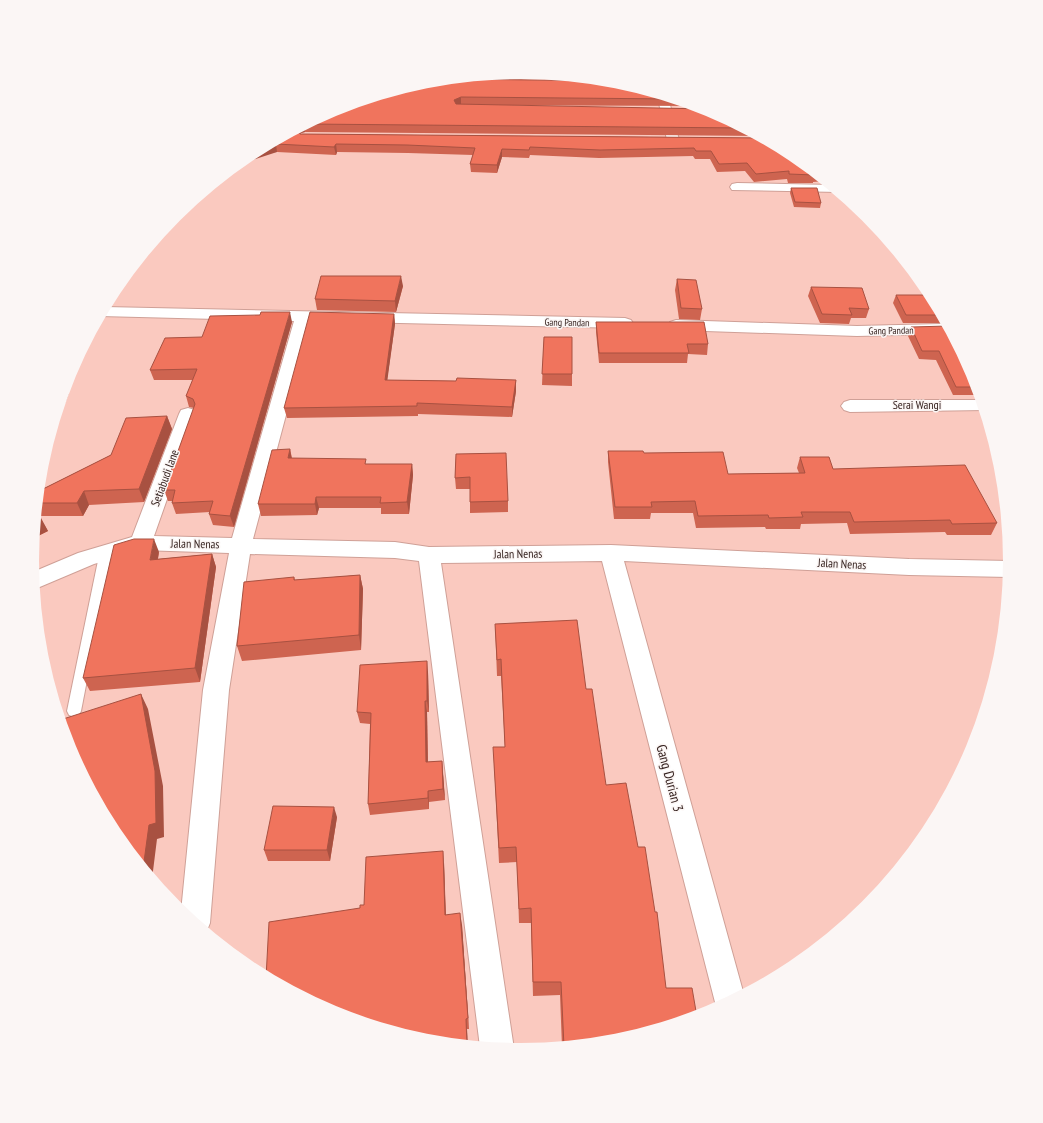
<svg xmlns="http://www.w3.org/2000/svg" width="1043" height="1123" font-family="'PT Sans Narrow',sans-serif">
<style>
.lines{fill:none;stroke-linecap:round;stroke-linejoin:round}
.service-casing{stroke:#cfa097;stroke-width:2}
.minor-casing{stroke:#cfa097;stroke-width:2}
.service{fill:#fff;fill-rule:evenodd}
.minor{fill:#fff;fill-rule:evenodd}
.wall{fill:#ce6450}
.shaded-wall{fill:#a85141}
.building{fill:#f0745d;stroke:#a85141}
.labels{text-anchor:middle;stroke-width:3;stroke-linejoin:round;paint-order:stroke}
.far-street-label{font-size:10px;fill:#362320;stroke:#fbf6f5}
.street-label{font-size:12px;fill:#362320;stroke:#fbf6f5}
.near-street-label{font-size:14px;fill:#362320;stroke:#fbf6f5}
</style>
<rect width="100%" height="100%" fill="#fac9bf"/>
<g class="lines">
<g class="service-casing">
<polygon id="service" points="106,547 110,548 112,551 81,711 79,715 74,717 69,715 67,711 100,551 102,548"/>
</g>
<g class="minor-casing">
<g id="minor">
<polygon points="657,94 668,97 679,140 677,143 669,143 667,140"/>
<polygon points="737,183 831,185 839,192 732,190 730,187 732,184"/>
<polygon points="105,307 625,318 631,320 633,323 631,326 625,328 311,321 253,539 395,542 429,547 611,545 909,559 1010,561 1009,577 909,575 624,561 744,995 717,1010 602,561 441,563 514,1049 513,1050 480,1047 419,561 395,558 250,554 229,690 210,923 206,933 181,912 203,690 229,553 141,550 94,564 35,589 33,572 78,553 132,537 179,414 181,410 188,408 195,410 197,414 154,536 232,538 294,321 100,316"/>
<polygon points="676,320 857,326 941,324 947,325 949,329 947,333 941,334 857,336 676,330 670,328 668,325 670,322"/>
<polygon points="850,400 981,400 985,410 850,412 844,410 841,406 844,402"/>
</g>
</g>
<use href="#service" class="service"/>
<use href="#minor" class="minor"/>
</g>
<g class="wall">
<polygon points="522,72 585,78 474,77"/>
<polygon points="617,81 699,106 461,105 709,109 760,136 305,132 301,133 300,134 763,138 794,155 825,181 813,182 813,183 788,183 787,179 754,182 745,171 717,172 710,159 695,159 693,156 599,158 530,155 529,158 502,157 497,173 471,172 470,164 473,155 408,153 337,152 336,155 277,152 250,154 334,109"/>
<polygon points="791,188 821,203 820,208 794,207 790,193"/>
<polygon points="677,279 702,309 700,320 679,319 675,290"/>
<polygon points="403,286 396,312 317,310 315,299"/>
<polygon points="811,287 869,309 866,318 851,318 849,324 820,323 808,296"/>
<polygon points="896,295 931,295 947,323 903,323 893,303"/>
<polygon points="394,314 395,324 387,380 456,381 516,380 516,391 512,417 418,414 418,416 287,418 284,408"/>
<polygon points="292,322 234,527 213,525 209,514 210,512 176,514 172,503 172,501 168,501 164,490 194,408 189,407 186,396 193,380 154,380 150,370 202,337"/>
<polygon points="596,322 708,344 707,355 688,354 687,363 599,363 596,332"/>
<polygon points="911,327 974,374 980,395 953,395 936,360 919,359 908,336"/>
<polygon points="544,337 572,374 572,386 542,385"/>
<polygon points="167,416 172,429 144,502 89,505 83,516 39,516 48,531 34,538 39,491 111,455"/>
<polygon points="290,449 292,458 367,464 412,464 413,475 409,514 381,514 381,508 319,508 317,515 261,516 258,504"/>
<polygon points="608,451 644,453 728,474 799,473 797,468 800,457 833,469 997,523 991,535 947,535 945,532 850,534 847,523 801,524 800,529 766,529 765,527 696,528 693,513 651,513 650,519 614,519 608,462"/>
<polygon points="456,454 508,501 508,512 470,513 470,489 456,489 455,478"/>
<polygon points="159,552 158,559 212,554 216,567 200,682 90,691 83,678"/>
<polygon points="360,575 363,589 361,650 242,661 237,646 294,577 295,580"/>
<polygon points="495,624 617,1042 562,1047 560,995 533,996 531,923 519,923 517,862 499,863 494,763 505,747 501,676 497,676"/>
<polygon points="428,672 429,712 427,712 428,762 442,761 445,800 429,802 429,809 370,815 368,804 370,724 360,723 357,712"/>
<polygon points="337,817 330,861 268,861 264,850"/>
<polygon points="444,863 446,915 462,925 469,1029 467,1029 360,908 364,905"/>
</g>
<g class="shaded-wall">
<polygon points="461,97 461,104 454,108 454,100"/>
<polygon points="304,125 305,132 301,133 298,136 297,129"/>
<polygon points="276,144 277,152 237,165 250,154 259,149"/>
<polygon points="336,144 337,152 336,155 334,147"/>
<polygon points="502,149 502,157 497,173 497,165"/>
<polygon points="401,276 403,286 396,312 395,301"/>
<polygon points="290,312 292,322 234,527 230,516"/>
<polygon points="394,314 395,324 386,390 385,380"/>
<polygon points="516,380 516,391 512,417 512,407"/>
<polygon points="66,385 69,393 46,451"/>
<polygon points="167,416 172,429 144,502 139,489"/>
<polygon points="290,449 292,461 288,458"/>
<polygon points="412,464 413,475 409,514 407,502"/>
<polygon points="84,491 89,505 83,516 77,503"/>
<polygon points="316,497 319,508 317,515 315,504"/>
<polygon points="41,518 48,531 34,538 36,521"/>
<polygon points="154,539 159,552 155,573 150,560"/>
<polygon points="212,554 216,567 200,682 195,668"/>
<polygon points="360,575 363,589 361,650 359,635"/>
<polygon points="427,661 428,672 429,712 427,701"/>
<polygon points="141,694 148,709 163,786 164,837 157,839 152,879 143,869"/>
<polygon points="425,701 427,712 428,773 426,762"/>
<polygon points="442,761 443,772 445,800 443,789"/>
<polygon points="428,791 429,802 429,809 428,798"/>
<polygon points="334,807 337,817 330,861 327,850"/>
<polygon points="443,851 444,863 446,927 445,915"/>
<polygon points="460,913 462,925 469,1029 468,1018"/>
<polygon points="466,1019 467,1029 468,1046 467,1046"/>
</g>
<g class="building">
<polygon points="455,79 612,81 617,81 674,99 461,97 454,100 456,104 707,109 745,128 307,124 334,109 426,81"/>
<polygon points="297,129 300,134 763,138 794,155 816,173 814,173 814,175 789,174 789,171 756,174 747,163 719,164 711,151 696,151 694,148 600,150 530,147 529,150 502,149 497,165 470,164 475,148 407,145 336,144 334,147 276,144 259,149"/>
<polygon points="791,188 817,188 821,203 795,202"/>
<polygon points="321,276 401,276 395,301 315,299"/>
<polygon points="677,279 696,280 702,309 681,308"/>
<polygon points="811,287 862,288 869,309 849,308 852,315 822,314"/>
<polygon points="896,295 931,295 942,315 906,315"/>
<polygon points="261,312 290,312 230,516 209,514 213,501 172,503 175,490 164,490 195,404 193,399 186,396 197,369 150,370 165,338 202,337 210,316 260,315"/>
<polygon points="310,312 394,314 385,380 456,381 457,378 516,380 512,407 417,403 417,406 284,408"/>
<polygon points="596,322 704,322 708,344 687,344 689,353 599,353"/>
<polygon points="948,326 974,374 978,387 956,387 939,351 922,351 911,327"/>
<polygon points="544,337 572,337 572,374 542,374"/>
<polygon points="167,416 139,489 84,491 77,503 38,503 39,491 111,455 126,418"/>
<polygon points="290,449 288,458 366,459 365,464 412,464 407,502 380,503 381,497 316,497 315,504 258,504 272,450"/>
<polygon points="608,451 643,451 644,453 723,452 728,474 805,473 800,457 829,457 833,469 965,465 997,523 952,524 950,520 854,522 850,512 801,512 803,517 769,518 768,515 698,516 695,501 651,502 652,507 615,507"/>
<polygon points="506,453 508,501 470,502 470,477 455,478 456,454"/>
<polygon points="37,514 41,518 36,521"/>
<polygon points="134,539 154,539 150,560 212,554 195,668 83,678 114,545"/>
<polygon points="360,575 359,635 237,646 244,582 294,577 294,580"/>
<polygon points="577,620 586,689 592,689 606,785 626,783 638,847 645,847 655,912 657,912 666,988 692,988 697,1017 617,1042 564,1047 561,982 533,982 531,908 519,909 516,847 499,848 493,747 505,747 501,659 497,660 495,624"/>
<polygon points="427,661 427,701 425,701 426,762 442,761 443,789 428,791 428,798 368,804 371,713 357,712 360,665"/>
<polygon points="141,694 155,771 156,823 149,825 143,869 114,833 69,749 60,720"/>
<polygon points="273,806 334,807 327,850 264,850"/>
<polygon points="443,851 445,915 460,913 468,1018 466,1019 467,1046 426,1042 334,1014 266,978 269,922 360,908 360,905 364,905 366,857"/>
</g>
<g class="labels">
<g class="far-street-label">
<text transform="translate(567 322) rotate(1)" y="4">Gang Pandan</text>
<text transform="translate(891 330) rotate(-1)" y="4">Gang Pandan</text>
</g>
<g class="street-label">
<text x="917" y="409">Serai Wangi</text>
<text transform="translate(165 478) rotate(-70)" y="4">Setiabudi lane</text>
<text transform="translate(195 544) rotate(1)" y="4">Jalan Nenas</text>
<text transform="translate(518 554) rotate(-1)" y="4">Jalan Nenas</text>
<text transform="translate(842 564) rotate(3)" y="4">Jalan Nenas</text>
</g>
<g class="near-street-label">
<text transform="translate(670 778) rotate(75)" y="5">Gang Durian 3</text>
</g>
</g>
<path d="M0 0H1043V1123H0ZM39 561a482 482 0 1 1 964 0a482 482 0 1 1-964 0Z" fill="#fbf6f5" fill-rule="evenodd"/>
</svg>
